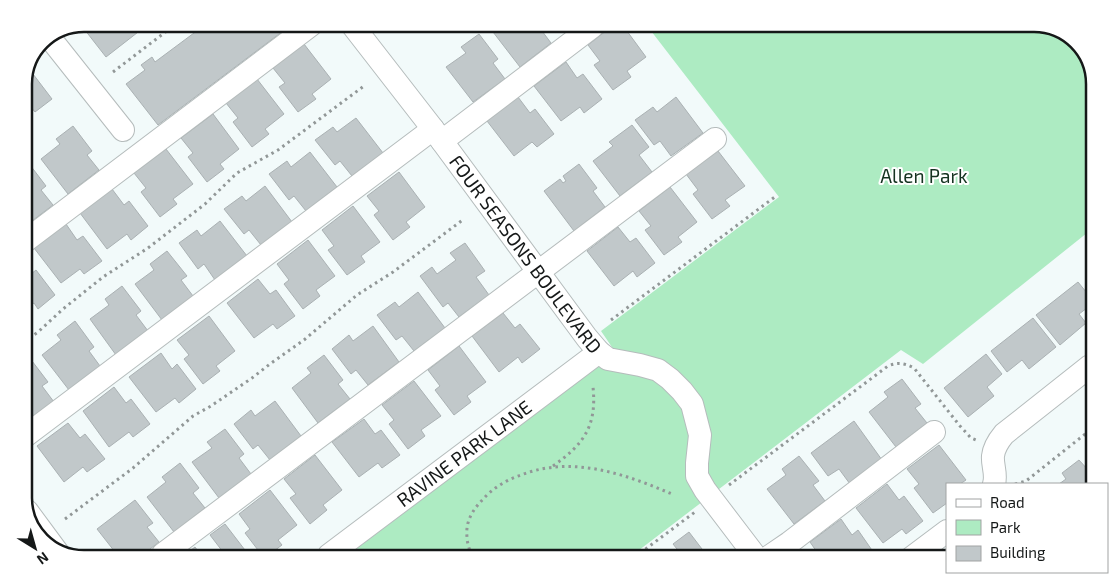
<svg xmlns="http://www.w3.org/2000/svg" width="1118" height="583" font-family="'Exo 2',sans-serif">
<style>
.green{fill:#adebc2}
.building{fill:#c1c8ca;stroke:#aab1b3}
.lines{fill:none;stroke-linecap:round;stroke-linejoin:round}
.minor-casing{stroke:#b5bcbc;stroke-width:24}
.path{stroke:#919797;stroke-width:3;stroke-dasharray:2.5 4;stroke-linecap:butt}
.minor{stroke:#fff;stroke-width:22}
.labels{text-anchor:middle;stroke-width:4;stroke-linejoin:round;paint-order:stroke}
.park-label{font-size:19px;fill:#143220;stroke:#fff}
.street-label{font-size:19px;fill:#151818;stroke:#fff}
.rim{fill:none;stroke:#151818;stroke-width:2.5}
</style>
<rect width="100%" height="100%" fill="#f2fafa"/>
<polygon class="green" points="648,27 1061,30 1084,51 1094,81 1092,229 923,364 901,350 630,557 348,555 616,353 601,331 779,197"/>
<g class="building">
<polygon points="84,24 138,24 142,29 106,57 81,25"/>
<polygon points="199,24 291,25 158,125 126,84 145,70 141,65 152,57 155,62 198,30 196,27"/>
<polygon points="500,26 539,27 551,43 520,67 493,32"/>
<polygon points="611,27 624,27 646,57 627,71 631,77 613,90 594,65 600,61 588,45"/>
<polygon points="479,34 498,59 493,63 505,79 473,102 446,67 466,53 461,47"/>
<polygon points="304,44 331,79 312,94 316,99 298,112 279,87 285,83 273,68"/>
<polygon points="566,62 577,78 583,74 602,99 584,113 580,107 561,121 534,86"/>
<polygon points="33,74 52,99 35,112 31,107 24,112 24,81 26,76 28,78"/>
<polygon points="257,79 284,114 265,129 269,134 252,147 233,122 238,118 226,103"/>
<polygon points="518,97 530,113 535,109 554,134 537,147 532,142 514,156 487,121"/>
<polygon points="676,97 703,133 671,156 660,141 654,145 635,120 653,107 657,112"/>
<polygon points="213,114 239,149 220,164 224,169 207,182 188,157 193,153 181,138"/>
<polygon points="356,118 383,153 352,176 340,161 335,165 315,140 333,127 337,132"/>
<polygon points="632,125 649,147 639,155 652,172 620,196 593,161 613,146 609,142"/>
<polygon points="73,126 92,151 87,155 99,170 68,194 41,159 60,144 56,139"/>
<polygon points="166,149 193,184 173,199 177,204 160,217 141,192 146,188 134,173"/>
<polygon points="718,151 745,186 725,200 730,206 712,219 693,194 698,190 686,174"/>
<polygon points="310,152 337,187 306,211 294,196 289,200 269,174 287,161 291,167"/>
<polygon points="27,161 46,186 41,190 53,205 24,227 24,163"/>
<polygon points="579,164 597,188 593,191 605,207 574,231 544,191 560,179 563,183 566,181 563,176"/>
<polygon points="399,172 425,207 406,222 410,227 393,240 374,215 379,211 367,196"/>
<polygon points="265,186 292,222 261,245 249,230 244,234 224,209 242,196 246,201"/>
<polygon points="670,187 697,222 678,237 682,242 664,255 645,230 651,226 639,211"/>
<polygon points="112,189 124,205 129,201 148,226 131,240 127,234 107,249 80,213"/>
<polygon points="353,206 380,242 361,256 365,262 347,275 328,250 334,246 322,230"/>
<polygon points="220,221 247,256 215,280 204,264 198,269 179,243 197,230 201,236"/>
<polygon points="66,224 77,240 83,236 102,261 84,274 80,269 61,283 34,248"/>
<polygon points="618,227 630,242 636,238 655,263 637,277 633,271 614,286 587,251"/>
<polygon points="308,240 335,276 316,290 320,296 303,309 284,284 289,280 277,264"/>
<polygon points="465,243 485,271 476,277 489,295 459,317 448,303 443,307 420,276 432,267 437,274 456,260 450,253"/>
<polygon points="167,251 187,276 181,280 193,296 162,320 135,284 154,270 150,264"/>
<polygon points="24,265 31,274 36,270 55,295 38,309 34,303 24,310"/>
<polygon points="258,279 270,294 276,290 295,316 277,329 273,324 254,338 227,303"/>
<polygon points="1078,282 1091,298 1091,305 1079,314 1086,323 1060,345 1036,315"/>
<polygon points="122,286 141,311 136,315 148,331 116,355 90,319 109,305 105,299"/>
<polygon points="418,292 445,328 414,351 402,336 396,340 377,315 395,302 399,307"/>
<polygon points="503,313 515,328 520,324 540,349 522,363 518,357 499,372 472,336"/>
<polygon points="209,316 235,351 216,366 220,371 203,384 184,359 189,355 177,340"/>
<polygon points="1033,318 1056,347 1029,369 1022,360 1007,372 991,351"/>
<polygon points="75,321 94,347 89,351 100,366 69,390 42,355 61,340 57,335"/>
<polygon points="373,326 399,362 368,385 356,370 351,374 332,349 349,335 353,341"/>
<polygon points="459,346 486,382 467,396 471,402 454,415 435,390 440,386 428,370"/>
<polygon points="161,353 172,369 177,364 196,389 179,403 175,398 156,412 129,377"/>
<polygon points="986,354 1002,374 987,387 994,396 968,417 944,388"/>
<polygon points="324,355 343,380 338,384 350,399 318,423 292,388 311,373 307,368"/>
<polygon points="29,357 48,382 42,386 54,402 24,425 24,360"/>
<polygon points="902,379 921,404 915,408 927,423 896,447 869,412 888,397 884,392"/>
<polygon points="414,381 441,416 421,430 425,436 408,449 389,424 394,420 382,405"/>
<polygon points="114,387 126,403 131,399 150,424 133,437 129,432 109,447 83,411"/>
<polygon points="275,401 301,436 270,460 258,445 253,449 234,424 251,410 255,416"/>
<polygon points="364,419 375,434 381,430 400,455 382,468 378,463 359,477 332,442"/>
<polygon points="854,421 882,460 850,484 839,469 828,476 811,453"/>
<polygon points="68,423 80,438 85,434 105,459 87,472 83,467 64,482 37,446"/>
<polygon points="225,429 244,454 239,458 251,474 219,498 192,462 212,448 207,442"/>
<polygon points="939,445 966,480 960,484 947,484 947,503 933,513 914,488 919,484 907,469"/>
<polygon points="315,455 342,490 323,505 327,510 310,524 290,498 296,494 284,479"/>
<polygon points="799,456 819,481 813,485 825,501 794,524 767,489 786,475 782,469"/>
<polygon points="1079,460 1089,471 1088,484 1059,484 1066,479 1062,473"/>
<polygon points="180,463 199,488 193,493 205,508 174,532 147,497 166,482 162,477"/>
<polygon points="887,484 899,500 904,496 923,521 906,534 902,529 883,543 856,508"/>
<polygon points="270,490 297,525 278,540 282,545 270,554 261,554 245,533 250,529 239,514"/>
<polygon points="135,500 153,523 147,527 159,542 145,553 120,553 118,550 115,552 97,529"/>
<polygon points="841,519 852,535 858,530 876,556 873,558 821,558 810,542"/>
<polygon points="225,524 248,554 221,554 223,552 210,535"/>
<polygon points="689,532 702,549 696,553 699,557 666,557 677,549 673,544"/>
<polygon points="195,547 200,554 186,554"/>
</g>
<g class="lines">
<g class="minor-casing">
<g id="minor">
<path id="s1" d="M353,26L433,129L587,338L599,352L608,359L640,365L658,370L670,379L682,391L692,404L700,435L697,463V476L705,490L756,557"/>
<polyline points="50,38 123,130"/>
<polyline points="442,141 592,27"/>
<polyline points="24,242 311,25"/>
<polyline points="24,437 433,129"/>
<path d="M994,484C997,474 992,465 993,456C994,447 999,440 1004,434L1090,366"/>
<polyline points="27,511 58,553"/>
<polyline points="163,554 715,139"/>
<path id="s2" d="M329,555L599,352"/>
<polyline points="767,558 789,543 934,432"/>
<polyline points="911,558 947,531"/>
</g>
</g>
<g class="path">
<polyline points="113,72 176,24"/>
<polyline points="611,320 776,196"/>
<polyline points="24,342 38,332 63,309 103,277 148,248 183,221 205,204 237,173 278,150 364,86"/>
<path d="M553,466C584,444 597,426 593,387"/>
<polyline points="1015,484 1026,481 1089,431"/>
<path d="M729,485L888,366C898,362 904,363 914,368L960,426L971,438L976,440"/>
<polyline points="65,519 133,468 193,416 211,406 252,378 270,364 304,340 357,295 393,272 464,219"/>
<path d="M471,556C470,550 467,543 467,537C465,518 476,506 488,494C498,485 509,479 521,475C572,455 625,474 672,494"/>
<polyline points="635,557 695,512"/>
</g>
<use href="#minor" class="minor"/>
</g>
<g class="labels">
<g class="park-label">
<text x="924" y="183">Allen Park</text>
</g>
<g class="street-label">
<text dy="7" stroke="none"><textPath href="#s1" startOffset="286">FOUR SEASONS BOULEVARD</textPath></text>
<text dy="7" stroke="none"><textPath href="#s2" startOffset="169">RAVINE PARK LANE</textPath></text>
</g>
</g>
<path d="M0 0H1118V583H0ZM84 32H1034A52 52 0 0 1 1086 84V498A52 52 0 0 1 1034 550H84A52 52 0 0 1 32 498V84A52 52 0 0 1 84 32Z" fill="#fff" fill-rule="evenodd"/>
<path class="rim" d="M84 32H1034A52 52 0 0 1 1086 84V498A52 52 0 0 1 1034 550H84A52 52 0 0 1 32 498V84A52 52 0 0 1 84 32Z"/>
<rect x="946" y="483" width="162" height="90" fill="#ffffff" stroke="#a1a3a3"/>
<rect x="956" y="499" width="25" height="8" fill="#ffffff" stroke="#a1a3a3"/>
<text x="990" y="508" font-size="15" fill="#151818">Road</text>
<rect x="956" y="520" width="25" height="15" fill="#adebc2" stroke="#a1a3a3"/>
<text x="990" y="533" font-size="15" fill="#151818">Park</text>
<rect x="956" y="546" width="25" height="15" fill="#c1c8ca" stroke="#a1a3a3"/>
<text x="990" y="558" font-size="15" fill="#151818">Building</text>
<g transform="translate(35 548) rotate(143)" stroke="#ffffff" stroke-width="4" paint-order="stroke">
<path d="M0-4L9 19L0 12L-9 19Z" fill="#151818"/>
<text y="-8" font-size="14" font-weight="bold" text-anchor="middle" fill="#151818">N</text>
</g>
</svg>
